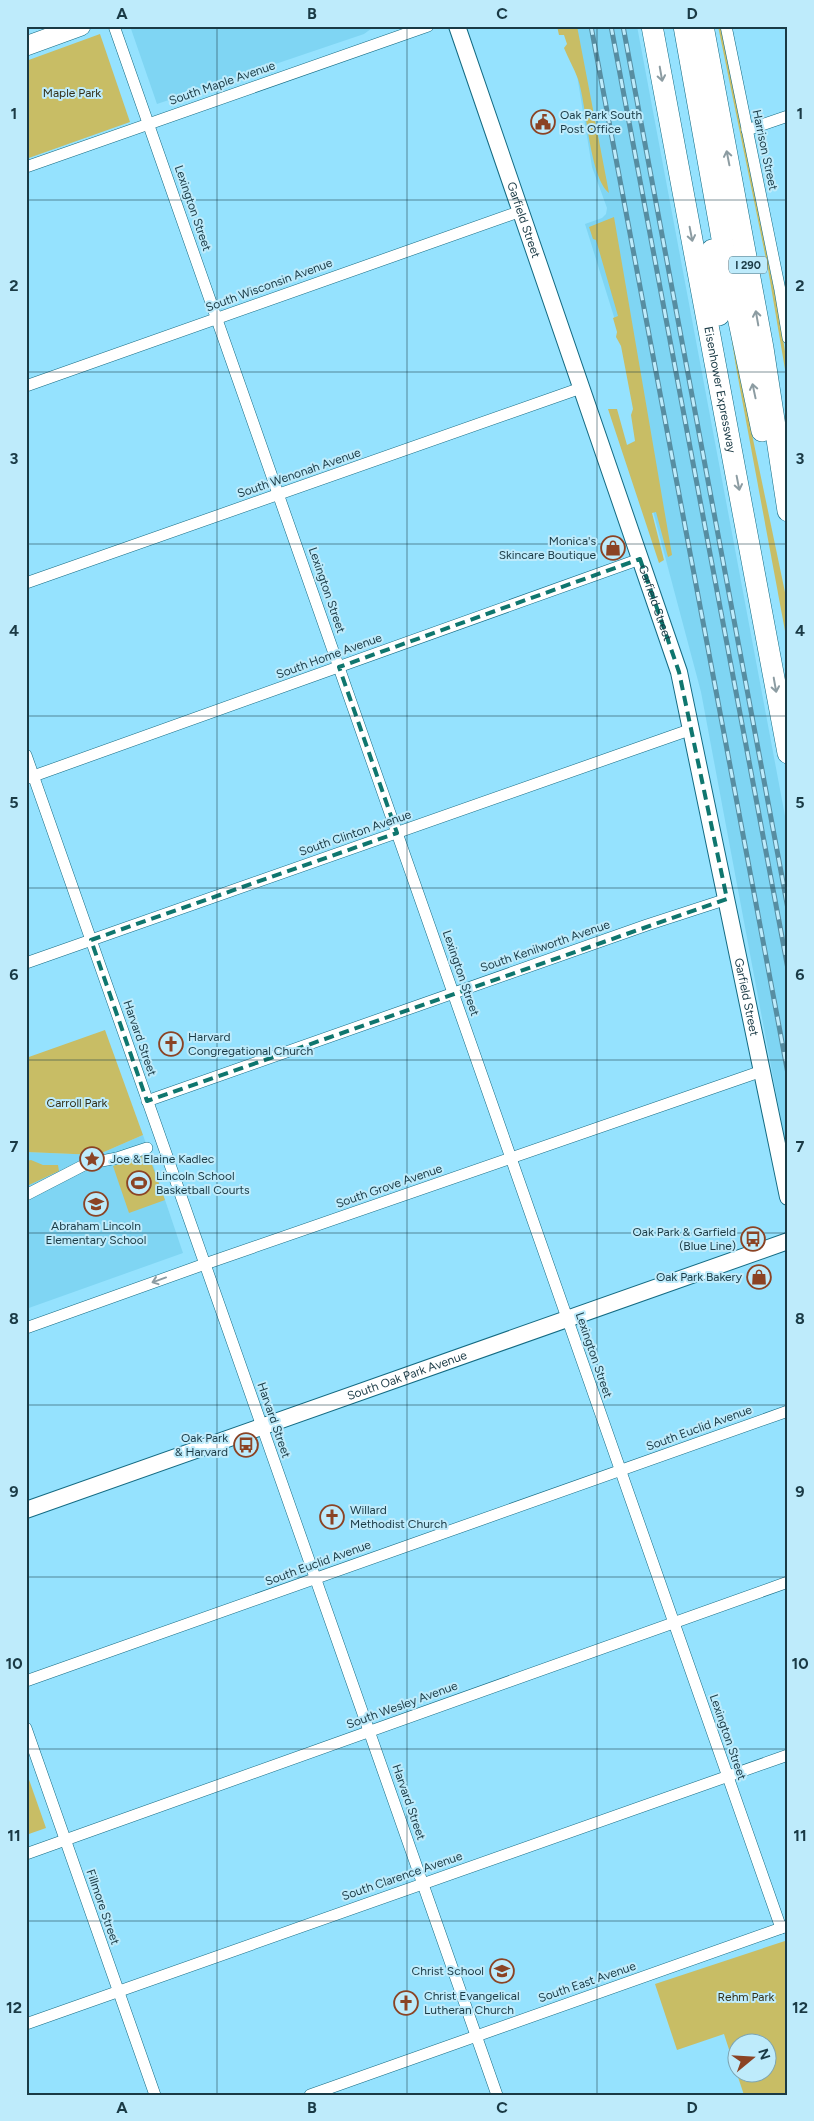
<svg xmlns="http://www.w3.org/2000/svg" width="814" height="2121" font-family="Figtree,sans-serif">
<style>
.built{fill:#7fd5f3}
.green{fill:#c8bd65}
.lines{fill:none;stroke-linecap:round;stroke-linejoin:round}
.street-casing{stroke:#136a82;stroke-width:12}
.secondary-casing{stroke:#136a82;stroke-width:18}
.primary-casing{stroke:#136a82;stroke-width:20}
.highway-casing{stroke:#136a82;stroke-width:22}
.street{stroke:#fff;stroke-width:11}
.secondary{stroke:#fff;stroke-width:16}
.primary{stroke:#fff;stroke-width:19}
.highway{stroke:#fff;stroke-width:21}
.rail-casing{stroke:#578da1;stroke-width:5}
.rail{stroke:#beebfb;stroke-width:3;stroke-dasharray:9;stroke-linecap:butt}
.oneway{stroke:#8c9ca2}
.marked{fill:none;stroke:#0f766e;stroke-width:4;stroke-dasharray:10 6;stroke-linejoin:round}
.grid{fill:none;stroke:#1a3a45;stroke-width:1;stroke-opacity:0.55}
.labels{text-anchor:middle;stroke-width:4;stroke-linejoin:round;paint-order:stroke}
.shield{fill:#beebfb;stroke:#4b6f7c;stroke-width:1}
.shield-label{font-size:11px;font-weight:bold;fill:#1a3a45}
.street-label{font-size:12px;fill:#1a3a45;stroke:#beebfb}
.park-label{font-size:12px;fill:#333019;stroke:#beebfb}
.poi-label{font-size:12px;fill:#1a3a45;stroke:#beebfb;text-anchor:start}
.neatline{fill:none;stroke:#1a3a45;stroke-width:2}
.grid-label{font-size:16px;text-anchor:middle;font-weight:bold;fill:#1a3a45}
</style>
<rect width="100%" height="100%" fill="#95e2fe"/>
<g class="built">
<polygon points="130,26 375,26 364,34 157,104"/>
<polygon points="569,26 637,26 788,832 788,1157 701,692 654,515 620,336 585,224 602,218 606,214 607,208 592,167"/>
<polygon points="143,1135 183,1253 26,1309 26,1152 97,1155"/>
</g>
<g class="green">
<path d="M557,26H577L609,193C589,176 587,106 578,79C574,68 568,58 564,48L567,44L564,35H559Z"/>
<polygon points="718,26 721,26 780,319 788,371 788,387 768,269"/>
<polygon points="100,34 130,122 26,159 26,61"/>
<polygon points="614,217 672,555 668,557 656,512 652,513 664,560 659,563 608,409 617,409 627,445 635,441 631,415 633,409 621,346 616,337 617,332 613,318 618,316 596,240 593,239 589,227"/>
<polygon points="730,329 786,597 788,647 736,367"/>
<polygon points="105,1030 143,1135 97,1155 26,1152 26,1058"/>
<polygon points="148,1154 165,1200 129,1213 113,1166"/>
<polygon points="31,1160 43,1165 58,1165 59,1171 29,1185 26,1188 26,1161"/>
<polygon points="26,1771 46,1828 26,1835"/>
<polygon points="788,1940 788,2095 744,2095 737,2074 766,2074 766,2044 736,2044 736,2071 724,2034 677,2050 655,1984"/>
</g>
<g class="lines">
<g class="street-casing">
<g id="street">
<polyline points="114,26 781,1928"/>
<polyline points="726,26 780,290 788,338"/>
<polyline points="747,130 788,116"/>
<polyline points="26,167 428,26"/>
<polyline points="26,386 521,211"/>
<polyline points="26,583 581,388"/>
<polyline points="26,755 497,2095"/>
<polyline points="28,778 640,559"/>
<polyline points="26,963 692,729"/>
<polyline points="147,1101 647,925 727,899"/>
<polyline points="26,1195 86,1164 117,1158 147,1148"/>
<polyline points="26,1328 205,1264 762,1071"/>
<polyline points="26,1681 788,1411"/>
<polyline points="26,1728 155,2095"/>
<polyline points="26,1854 788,1582"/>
<polyline points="26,2024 788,1755"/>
<polyline points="310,2095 787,1926"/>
</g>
</g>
<g class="secondary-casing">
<g id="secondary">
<path id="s1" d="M457,26L679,672L788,1197"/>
<path id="s2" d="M26,1510L788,1241"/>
</g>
</g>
<g class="primary-casing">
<polyline id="primary" points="26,46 81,26"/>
</g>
<g class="highway-casing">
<g id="highway">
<path id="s3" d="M652,26L788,753"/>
<polyline points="684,26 725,255 762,431"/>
<polyline points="703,26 763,348 788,511"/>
<polyline points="712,250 719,315"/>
</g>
</g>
<use href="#street" class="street"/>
<use href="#secondary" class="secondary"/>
<use href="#primary" class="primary"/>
<use href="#highway" class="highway"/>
<g class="rail-casing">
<g id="rail">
<polyline points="591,26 788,1074"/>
<polyline points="611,26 788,969"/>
<polyline points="623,26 788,909"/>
</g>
</g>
<use href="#rail" class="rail"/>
</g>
<defs><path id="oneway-shaft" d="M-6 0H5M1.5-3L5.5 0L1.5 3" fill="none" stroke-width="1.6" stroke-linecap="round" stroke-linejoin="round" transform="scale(1.25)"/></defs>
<g class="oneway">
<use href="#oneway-shaft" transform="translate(661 74) rotate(80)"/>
<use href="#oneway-shaft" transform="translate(728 158) rotate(-101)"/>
<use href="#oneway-shaft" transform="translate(691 234) rotate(79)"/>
<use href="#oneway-shaft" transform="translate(757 318) rotate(-100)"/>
<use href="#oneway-shaft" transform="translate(754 391) rotate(-102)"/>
<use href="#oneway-shaft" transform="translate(738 483) rotate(79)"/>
<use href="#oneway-shaft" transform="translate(775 685) rotate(80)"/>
<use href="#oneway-shaft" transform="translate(159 1280) rotate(160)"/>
</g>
<path class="marked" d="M640,559L679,672L727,899L147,1101L91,940L397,833L339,667Z"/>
<path class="grid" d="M217,26V2095M407,26V2095M597,26V2095M26,200H788M26,372H788M26,544H788M26,716H788M26,888H788M26,1060H788M26,1233H788M26,1405H788M26,1577H788M26,1749H788M26,1921H788"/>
<defs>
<g id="civic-ring" transform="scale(1.25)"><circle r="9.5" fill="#beebfb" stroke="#8b4324" stroke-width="1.5"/><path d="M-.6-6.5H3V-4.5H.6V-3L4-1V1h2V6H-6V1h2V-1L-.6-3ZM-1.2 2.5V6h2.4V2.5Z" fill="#8b4324"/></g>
<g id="shop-ring" transform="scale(1.25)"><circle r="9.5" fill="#beebfb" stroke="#8b4324" stroke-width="1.5"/><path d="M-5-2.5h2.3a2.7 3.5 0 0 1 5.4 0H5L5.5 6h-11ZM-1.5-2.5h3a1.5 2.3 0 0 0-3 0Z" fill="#8b4324"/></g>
<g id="church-ring" transform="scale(1.25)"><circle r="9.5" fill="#beebfb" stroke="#8b4324" stroke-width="1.5"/><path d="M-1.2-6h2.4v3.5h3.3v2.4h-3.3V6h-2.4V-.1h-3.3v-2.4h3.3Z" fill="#8b4324"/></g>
<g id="sight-ring" transform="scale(1.25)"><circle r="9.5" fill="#beebfb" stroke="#8b4324" stroke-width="1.5"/><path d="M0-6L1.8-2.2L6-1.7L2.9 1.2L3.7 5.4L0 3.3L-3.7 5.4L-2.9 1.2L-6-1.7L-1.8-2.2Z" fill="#8b4324"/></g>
<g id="stadium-ring" transform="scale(1.25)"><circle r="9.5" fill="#beebfb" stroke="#8b4324" stroke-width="1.5"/><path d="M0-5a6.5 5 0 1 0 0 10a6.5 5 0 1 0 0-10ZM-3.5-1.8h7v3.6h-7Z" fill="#8b4324"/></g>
<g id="school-ring" transform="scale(1.25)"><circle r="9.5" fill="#beebfb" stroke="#8b4324" stroke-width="1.5"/><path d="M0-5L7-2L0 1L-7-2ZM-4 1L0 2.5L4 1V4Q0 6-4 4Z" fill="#8b4324"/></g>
<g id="bus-ring" transform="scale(1.25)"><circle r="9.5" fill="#beebfb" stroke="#8b4324" stroke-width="1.5"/><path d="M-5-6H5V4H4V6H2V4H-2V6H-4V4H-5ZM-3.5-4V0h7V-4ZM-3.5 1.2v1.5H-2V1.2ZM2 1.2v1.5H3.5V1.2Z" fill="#8b4324"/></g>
</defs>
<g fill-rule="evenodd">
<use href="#civic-ring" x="543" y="122"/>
<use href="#shop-ring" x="613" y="548"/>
<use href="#church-ring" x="171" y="1044"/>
<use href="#sight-ring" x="92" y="1159"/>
<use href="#stadium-ring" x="139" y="1183"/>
<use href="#school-ring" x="96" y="1204"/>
<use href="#bus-ring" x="753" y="1239"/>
<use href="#shop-ring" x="759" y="1277"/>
<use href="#bus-ring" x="246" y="1445"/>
<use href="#church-ring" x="332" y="1517"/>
<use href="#school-ring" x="502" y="1971"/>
<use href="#church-ring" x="406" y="2003"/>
</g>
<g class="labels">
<rect class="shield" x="729" y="256.5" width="38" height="17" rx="4"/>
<g class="shield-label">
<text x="748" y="269">I 290</text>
</g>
<g class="street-label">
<text transform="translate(222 83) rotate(-19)" y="4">South Maple Avenue</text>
<text transform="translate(765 150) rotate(78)" y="4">Harrison Street</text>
<text transform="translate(193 208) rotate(71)" y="4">Lexington Street</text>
<text dy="4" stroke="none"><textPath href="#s1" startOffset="205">Garfield Street</textPath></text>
<text transform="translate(269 285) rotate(-20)" y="4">South Wisconsin Avenue</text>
<text dy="4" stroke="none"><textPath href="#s3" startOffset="370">Eisenhower Expressway</textPath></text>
<text transform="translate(299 473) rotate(-19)" y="4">South Wenonah Avenue</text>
<text transform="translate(327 590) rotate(71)" y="4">Lexington Street</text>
<text dy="4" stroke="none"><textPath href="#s1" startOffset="610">Garfield Street</textPath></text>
<text transform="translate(329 656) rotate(-20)" y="4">South Home Avenue</text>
<text transform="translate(355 833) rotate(-19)" y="4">South Clinton Avenue</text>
<text transform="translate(545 946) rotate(-19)" y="4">South Kenilworth Avenue</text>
<text transform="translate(461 973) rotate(71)" y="4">Lexington Street</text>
<text dy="4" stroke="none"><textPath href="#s1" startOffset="1015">Garfield Street</textPath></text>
<text transform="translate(140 1038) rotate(71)" y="4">Harvard Street</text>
<text transform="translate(389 1186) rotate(-19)" y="4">South Grove Avenue</text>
<text transform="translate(594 1355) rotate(71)" y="4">Lexington Street</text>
<text dy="4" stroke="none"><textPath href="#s2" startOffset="404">South Oak Park Avenue</textPath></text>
<text transform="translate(274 1420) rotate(71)" y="4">Harvard Street</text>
<text transform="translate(699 1428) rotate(-20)" y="4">South Euclid Avenue</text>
<text transform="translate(318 1563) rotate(-20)" y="4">South Euclid Avenue</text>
<text transform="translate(402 1705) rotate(-20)" y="4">South Wesley Avenue</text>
<text transform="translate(728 1737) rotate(71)" y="4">Lexington Street</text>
<text transform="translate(409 1802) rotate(71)" y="4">Harvard Street</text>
<text transform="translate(402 1876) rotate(-19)" y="4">South Clarence Avenue</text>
<text transform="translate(103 1907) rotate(71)" y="4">Fillmore Street</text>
<text transform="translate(587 1982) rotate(-19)" y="4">South East Avenue</text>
</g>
<g class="park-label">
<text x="72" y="97">Maple Park</text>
<text x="77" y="1107">Carroll Park</text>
<text x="746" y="2001">Rehm Park</text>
</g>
<g class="poi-label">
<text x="560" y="119">Oak Park South<tspan x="560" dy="14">Post Office</tspan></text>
<text x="596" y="545" text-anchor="end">Monica's<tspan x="596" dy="14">Skincare Boutique</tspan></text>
<text x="188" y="1041">Harvard<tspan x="188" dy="14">Congregational Church</tspan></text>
<text x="110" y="1163">Joe &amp; Elaine Kadlec</text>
<text x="156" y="1180">Lincoln School<tspan x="156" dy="14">Basketball Courts</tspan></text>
<text x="96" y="1230" text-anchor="middle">Abraham Lincoln<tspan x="96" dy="14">Elementary School</tspan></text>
<text x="736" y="1236" text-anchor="end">Oak Park &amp; Garfield<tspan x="736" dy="14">(Blue Line)</tspan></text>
<text x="742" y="1281" text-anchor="end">Oak Park Bakery</text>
<text x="228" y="1442" text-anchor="end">Oak Park<tspan x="228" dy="14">&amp; Harvard</tspan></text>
<text x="350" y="1514">Willard<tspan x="350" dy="14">Methodist Church</tspan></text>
<text x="484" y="1975" text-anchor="end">Christ School</text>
<text x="424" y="2000">Christ Evangelical<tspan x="424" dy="14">Lutheran Church</tspan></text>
</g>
</g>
<rect width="814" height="2121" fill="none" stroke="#beebfb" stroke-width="55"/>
<g transform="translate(752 2058) rotate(72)"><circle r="24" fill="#beebfb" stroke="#7ca4b2"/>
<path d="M0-4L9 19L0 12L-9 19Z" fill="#8b4324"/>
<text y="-8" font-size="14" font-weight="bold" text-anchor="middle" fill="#1a3a45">N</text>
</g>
<rect x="28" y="28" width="758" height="2066" class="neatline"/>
<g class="grid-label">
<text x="122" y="19">A</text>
<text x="312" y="19">B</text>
<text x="502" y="19">C</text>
<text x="692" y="19">D</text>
<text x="14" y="119">1</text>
<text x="800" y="119">1</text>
<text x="14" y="291">2</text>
<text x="800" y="291">2</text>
<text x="14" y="464">3</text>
<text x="800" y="464">3</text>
<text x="14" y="636">4</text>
<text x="800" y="636">4</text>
<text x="14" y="808">5</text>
<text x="800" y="808">5</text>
<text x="14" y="980">6</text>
<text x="800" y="980">6</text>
<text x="14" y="1152">7</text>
<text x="800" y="1152">7</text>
<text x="14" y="1324">8</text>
<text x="800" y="1324">8</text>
<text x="14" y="1497">9</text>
<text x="800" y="1497">9</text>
<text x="14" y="1669">10</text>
<text x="800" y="1669">10</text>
<text x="14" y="1841">11</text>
<text x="800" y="1841">11</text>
<text x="14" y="2013">12</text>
<text x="800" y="2013">12</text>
<text x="122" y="2113">A</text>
<text x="312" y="2113">B</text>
<text x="502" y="2113">C</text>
<text x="692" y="2113">D</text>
</g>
</svg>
